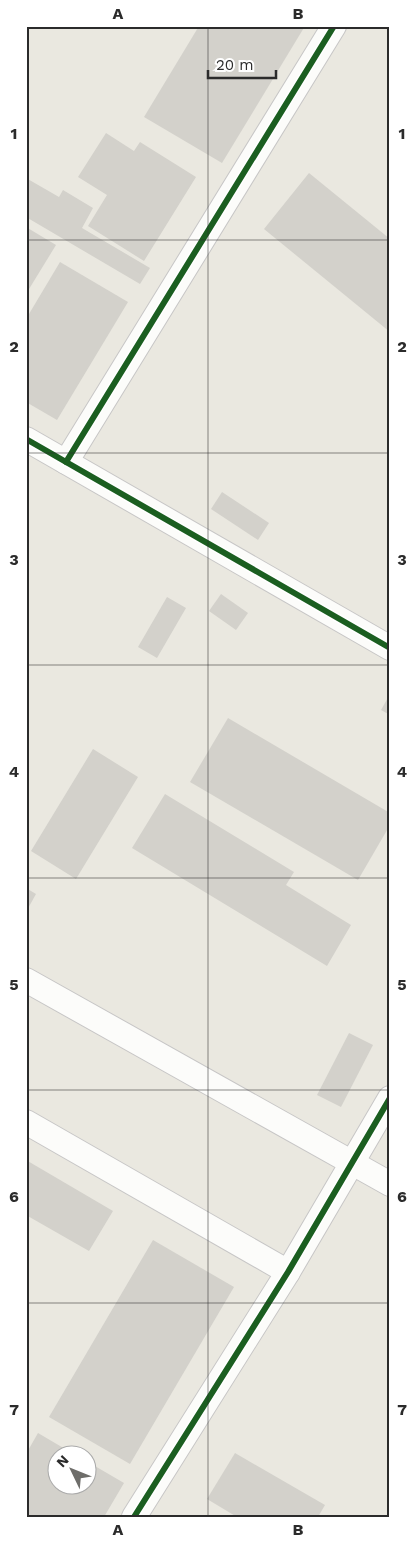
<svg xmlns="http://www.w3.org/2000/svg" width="416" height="1543" font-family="'Work Sans',sans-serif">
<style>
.building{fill:#d3d1cb}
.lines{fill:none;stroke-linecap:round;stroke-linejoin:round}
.street-casing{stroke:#c7c6c6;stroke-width:26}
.street{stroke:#fcfcfa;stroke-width:24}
.cycleway-casing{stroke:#fff;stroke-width:9}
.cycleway{stroke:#1b5e20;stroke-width:6}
.grid{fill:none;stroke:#2b2b2b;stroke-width:1;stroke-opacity:0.55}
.neatline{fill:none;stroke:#2b2b2b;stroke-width:2}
.grid-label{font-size:16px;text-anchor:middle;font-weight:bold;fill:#2b2b2b}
</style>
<rect width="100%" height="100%" fill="#eae8e0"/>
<g class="building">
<polygon points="199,26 305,26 222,163 144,117"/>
<polygon points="106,133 134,151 140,142 196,177 144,261 88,226 107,195 78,177"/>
<polygon points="309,173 390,239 390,332 264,229"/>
<polygon points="26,178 59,197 63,190 93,208 82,228 150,268 140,284 26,217"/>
<polygon points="26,227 56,245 26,294"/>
<polygon points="60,262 128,302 57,420 26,402 26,319"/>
<polygon points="222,492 269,523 258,540 211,509"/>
<polygon points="221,594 248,613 236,630 209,611"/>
<polygon points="167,597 186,608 157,658 138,647"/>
<polygon points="390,694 390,715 381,710"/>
<polygon points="228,718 390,813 390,825 358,880 190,782"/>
<polygon points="93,749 138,777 76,879 31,851"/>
<polygon points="165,794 294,872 286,885 351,925 327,966 132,848"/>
<polygon points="26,888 36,894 26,912"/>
<polygon points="349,1033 373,1045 341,1107 317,1095"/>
<polygon points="26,1160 113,1211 89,1251 26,1215"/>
<polygon points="153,1240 234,1287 130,1464 49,1417"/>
<polygon points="38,1433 77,1456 58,1456 58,1486 88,1486 88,1462 124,1483 104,1517 26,1517 26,1454"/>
<polygon points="235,1453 325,1505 318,1517 237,1517 207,1499"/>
</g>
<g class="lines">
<g class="street-casing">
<g id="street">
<polyline points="26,439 390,648"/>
<polyline points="66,462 334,26"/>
<polyline points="26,980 390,1184"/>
<polyline points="26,1122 288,1272"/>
<polyline points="134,1517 288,1272 390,1098"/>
</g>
</g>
<use href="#street" class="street"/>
<g class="cycleway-casing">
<g id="cycleway">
<polyline points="26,439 390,648"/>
<polyline points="66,462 334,26"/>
<polyline points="134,1517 288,1272 390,1098"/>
</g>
</g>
<use href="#cycleway" class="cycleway"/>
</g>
<path class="grid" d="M208,26V1517M26,240H390M26,453H390M26,665H390M26,878H390M26,1090H390M26,1303H390"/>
<rect width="416" height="1543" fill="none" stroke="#ffffff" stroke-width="55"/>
<g transform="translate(72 1470) rotate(313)"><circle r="24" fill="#ffffff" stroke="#aaaaaa"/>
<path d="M0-4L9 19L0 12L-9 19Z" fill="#6e6d6a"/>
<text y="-8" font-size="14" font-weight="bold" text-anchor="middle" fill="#2b2b2b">N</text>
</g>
<path d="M208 70v8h68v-8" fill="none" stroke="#2b2b2b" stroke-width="2.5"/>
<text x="216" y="70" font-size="15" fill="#2b2b2b" stroke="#ffffff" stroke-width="4" paint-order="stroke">20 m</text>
<rect x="28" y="28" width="360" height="1488" class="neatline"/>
<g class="grid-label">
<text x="118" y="19">A</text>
<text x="298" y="19">B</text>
<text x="14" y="139">1</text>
<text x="402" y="139">1</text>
<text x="14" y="352">2</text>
<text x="402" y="352">2</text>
<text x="14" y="565">3</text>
<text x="402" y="565">3</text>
<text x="14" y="777">4</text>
<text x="402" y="777">4</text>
<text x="14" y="990">5</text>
<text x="402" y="990">5</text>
<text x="14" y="1202">6</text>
<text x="402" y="1202">6</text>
<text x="14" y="1415">7</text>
<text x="402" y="1415">7</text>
<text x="118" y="1535">A</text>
<text x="298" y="1535">B</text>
</g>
</svg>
